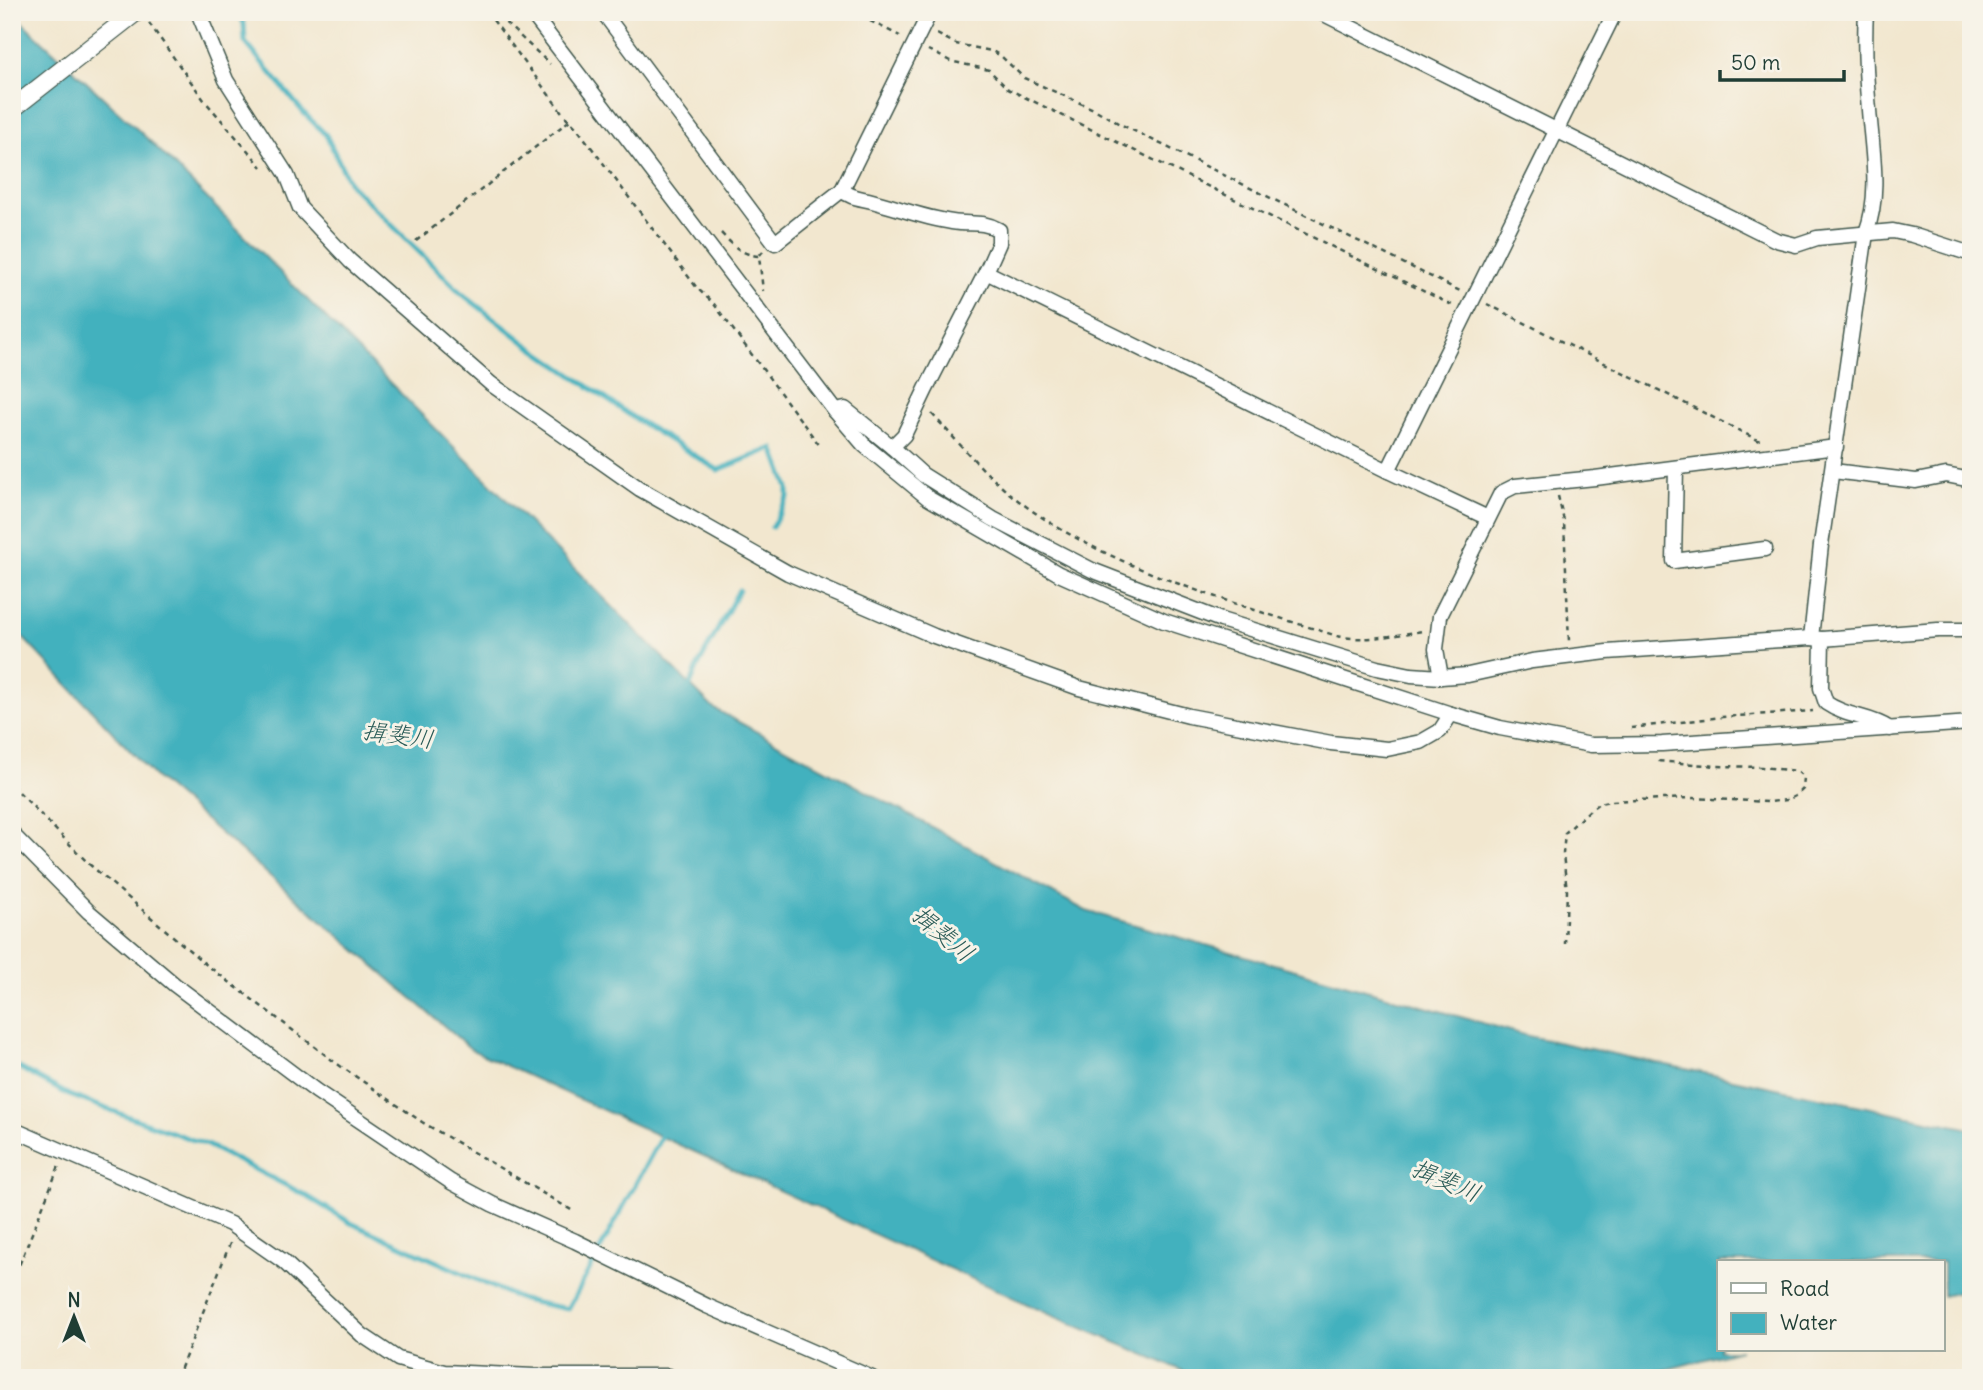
<svg xmlns="http://www.w3.org/2000/svg" width="1983" height="1390" font-family="Delius,'Klee One',sans-serif">
<style>
.water{fill:#43b1be;stroke:#317779;stroke-width:2}
.lines{fill:none;stroke-linecap:round;stroke-linejoin:round}
.stream{stroke:#43b1be;stroke-width:5}
.minor-casing{stroke:#3f564b;stroke-width:17}
.tertiary-casing{stroke:#3f564b;stroke-width:20}
.path{stroke:#3f564b;stroke-width:2.5;stroke-dasharray:5 5;stroke-linecap:butt}
.minor{stroke:#fff;stroke-width:14}
.tertiary{stroke:#fff;stroke-width:18}
.labels{text-anchor:middle;stroke-width:6;stroke-linejoin:round;paint-order:stroke}
.water-label{font-size:24px;font-style:italic;fill:#285a56;stroke:#f7f3e8}
</style>
<rect width="100%" height="100%" fill="#f7f3e8"/>
<filter id="ink" filterUnits="userSpaceOnUse"><feTurbulence type="fractalNoise" baseFrequency=".0143" numOctaves="2"/><feDisplacementMap in="SourceGraphic" scale="14" xChannelSelector="R" yChannelSelector="G"/><feConvolveMatrix kernelMatrix="1 2 1 2 8 2 1 2 1" color-interpolation-filters="sRGB"/></filter>
<filter id="wash" filterUnits="userSpaceOnUse"><feTurbulence type="fractalNoise" baseFrequency=".00686" numOctaves="4" result="noise"/><feDisplacementMap in="SourceGraphic" scale="28" xChannelSelector="R" yChannelSelector="G"/><feGaussianBlur stdDeviation="1.57" result="paint"/><feColorMatrix in="noise" values="0 0 0 0 0 0 0 0 0 0 0 0 0 0 0 0 0 1.4 0 .05"/><feComposite in="paint" operator="in"/></filter>
<g filter="url(#wash)">
<rect width="100%" height="100%" fill="#f2e7cf"/>
<polygon class="water" points="12,13 152,143 713,708 1086,911 1528,1036 1971,1129 1971,1289 1943,1296 1943,1262 1719,1262 1719,1350 1740,1350 1634,1378 1200,1378 1049,1314 472,1050 155,777 12,626"/>
<g class="lines">
<g class="stream">
<polyline points="235,12 241,17 244,24 245,42 303,112 326,135 350,184 461,293 524,342 634,418 718,470 773,448 788,488 788,497 772,527"/>
<polyline points="688,690 698,666 739,590"/>
<polyline points="12,1064 69,1095 207,1145 305,1195 351,1223 522,1300 568,1309 661,1137"/>
</g>
</g>
</g>
<g filter="url(#ink)">
<g class="lines">
<g class="minor-casing">
<g id="minor">
<polyline points="198,12 226,80 287,175 300,208 350,261 491,384 640,489 788,573 934,636 1079,688 1189,716 1331,743 1387,749 1421,742 1440,731 1451,714"/>
<polyline points="531,12 835,411 864,445 928,498 1059,574 1164,621 1451,714 1500,728 1591,745 1662,744 1971,723"/>
<polyline points="603,12 775,243 842,190 930,12"/>
<polyline points="1320,12 1776,240 1796,245 1817,238 1893,231 1912,235 1971,254"/>
<path d="M1866,12C1864,44 1866,78 1869,110C1872,151 1881,193 1866,233L1821,545L1811,638L1822,639L1938,630H1971"/>
<polyline points="986,272 1388,471 1488,518"/>
<path d="M835,411L845,409L892,447L904,435L926,389L986,272L999,243V230C981,220 971,225 952,222C924,218 899,208 872,201C861,198 850,198 842,190"/>
<polyline points="892,447 923,475 993,519 1092,570 1221,620 1377,668 1411,675 1441,677 1468,675 1532,661 1607,652 1811,638"/>
<polyline points="1676,468 1674,561 1765,549"/>
<polyline points="1388,471 1615,12"/>
<polyline points="1833,471 1916,481 1946,475 1971,480"/>
<path d="M1822,639L1821,688L1826,703C1848,718 1869,715 1890,729"/>
<polyline points="1441,677 1436,649 1440,616 1501,493 1515,486 1595,478 1836,447"/>
<polyline points="12,834 89,912 175,985 316,1091 451,1182 492,1204 575,1241 707,1306 872,1378"/>
<polyline points="12,1129 230,1224 283,1261 362,1335 398,1359 444,1372 534,1376 668,1376 673,1378"/>
</g>
</g>
<g class="tertiary-casing">
<polyline id="tertiary" points="12,109 136,12"/>
</g>
<g class="path">
<polyline points="487,12 564,115 576,127 697,288 714,304 820,446"/>
<polyline points="852,12 900,36"/>
<polyline points="894,12 910,20"/>
<polyline points="489,14 496,14 550,64"/>
<polyline points="149,23 204,100 262,167"/>
<polyline points="937,34 956,44 992,51 1001,56 1024,78 1096,110 1118,123 1460,291"/>
<polyline points="928,50 950,61 989,70 1008,89 1454,306"/>
<path d="M721,233C734,246 740,254 759,256"/>
<polyline points="416,241 570,120"/>
<polyline points="763,251 759,256 763,291"/>
<polyline points="1487,304 1760,441"/>
<path d="M932,414C960,444 987,477 1019,501C1106,568 1234,603 1337,636C1365,642 1395,635 1423,631"/>
<polyline points="1558,496 1564,521 1569,642"/>
<polyline points="1631,728 1722,717 1813,711"/>
<polyline points="12,785 89,864 203,962 336,1063 422,1122 573,1211"/>
<polyline points="1565,944 1567,891 1563,854 1565,833 1590,810 1599,803 1610,801 1691,798 1769,802 1787,800 1797,795 1803,789 1804,777 1797,771 1761,767 1717,766 1657,761"/>
<polyline points="12,1283 59,1166"/>
<polyline points="177,1378 231,1241"/>
</g>
<use href="#minor" class="minor"/>
<use href="#tertiary" class="tertiary"/>
</g>
</g>
<g class="labels">
<g class="water-label">
<text transform="translate(398 735) rotate(8)" y="8">揖斐川</text>
<text transform="translate(943 934) rotate(40)" y="8">揖斐川</text>
<text transform="translate(1446 1181) rotate(23)" y="8">揖斐川</text>
</g>
</g>
<rect width="1983" height="1390" fill="none" stroke="#f7f3e8" stroke-width="42"/>
<rect x="1717" y="1260" width="228" height="91" fill="#f7f3e8" stroke="#a1aaa0" stroke-width="2"/>
<rect x="1731" y="1283" width="35" height="10" fill="#ffffff" stroke="#a1aaa0" stroke-width="2"/>
<text x="1780" y="1296" font-size="21" fill="#1f3d34">Road</text>
<rect x="1731" y="1313" width="35" height="21" fill="#43b1be" stroke="#a1aaa0" stroke-width="2"/>
<text x="1780" y="1330" font-size="21" fill="#1f3d34">Water</text>
<g transform="translate(74 1317)" stroke="#f7f3e8" stroke-width="5" paint-order="stroke">
<path d="M0-5L12 26L0 18L-12 26Z" fill="#1f3d34"/>
<text y="-10" font-size="19" font-weight="bold" text-anchor="middle" fill="#1f3d34">N</text>
</g>
<path d="M1720 70v10h124v-10" fill="none" stroke="#1f3d34" stroke-width="3.5"/>
<text x="1731" y="70" font-size="21" fill="#1f3d34" stroke="#f7f3e8" stroke-width="5" paint-order="stroke">50 m</text>
</svg>
